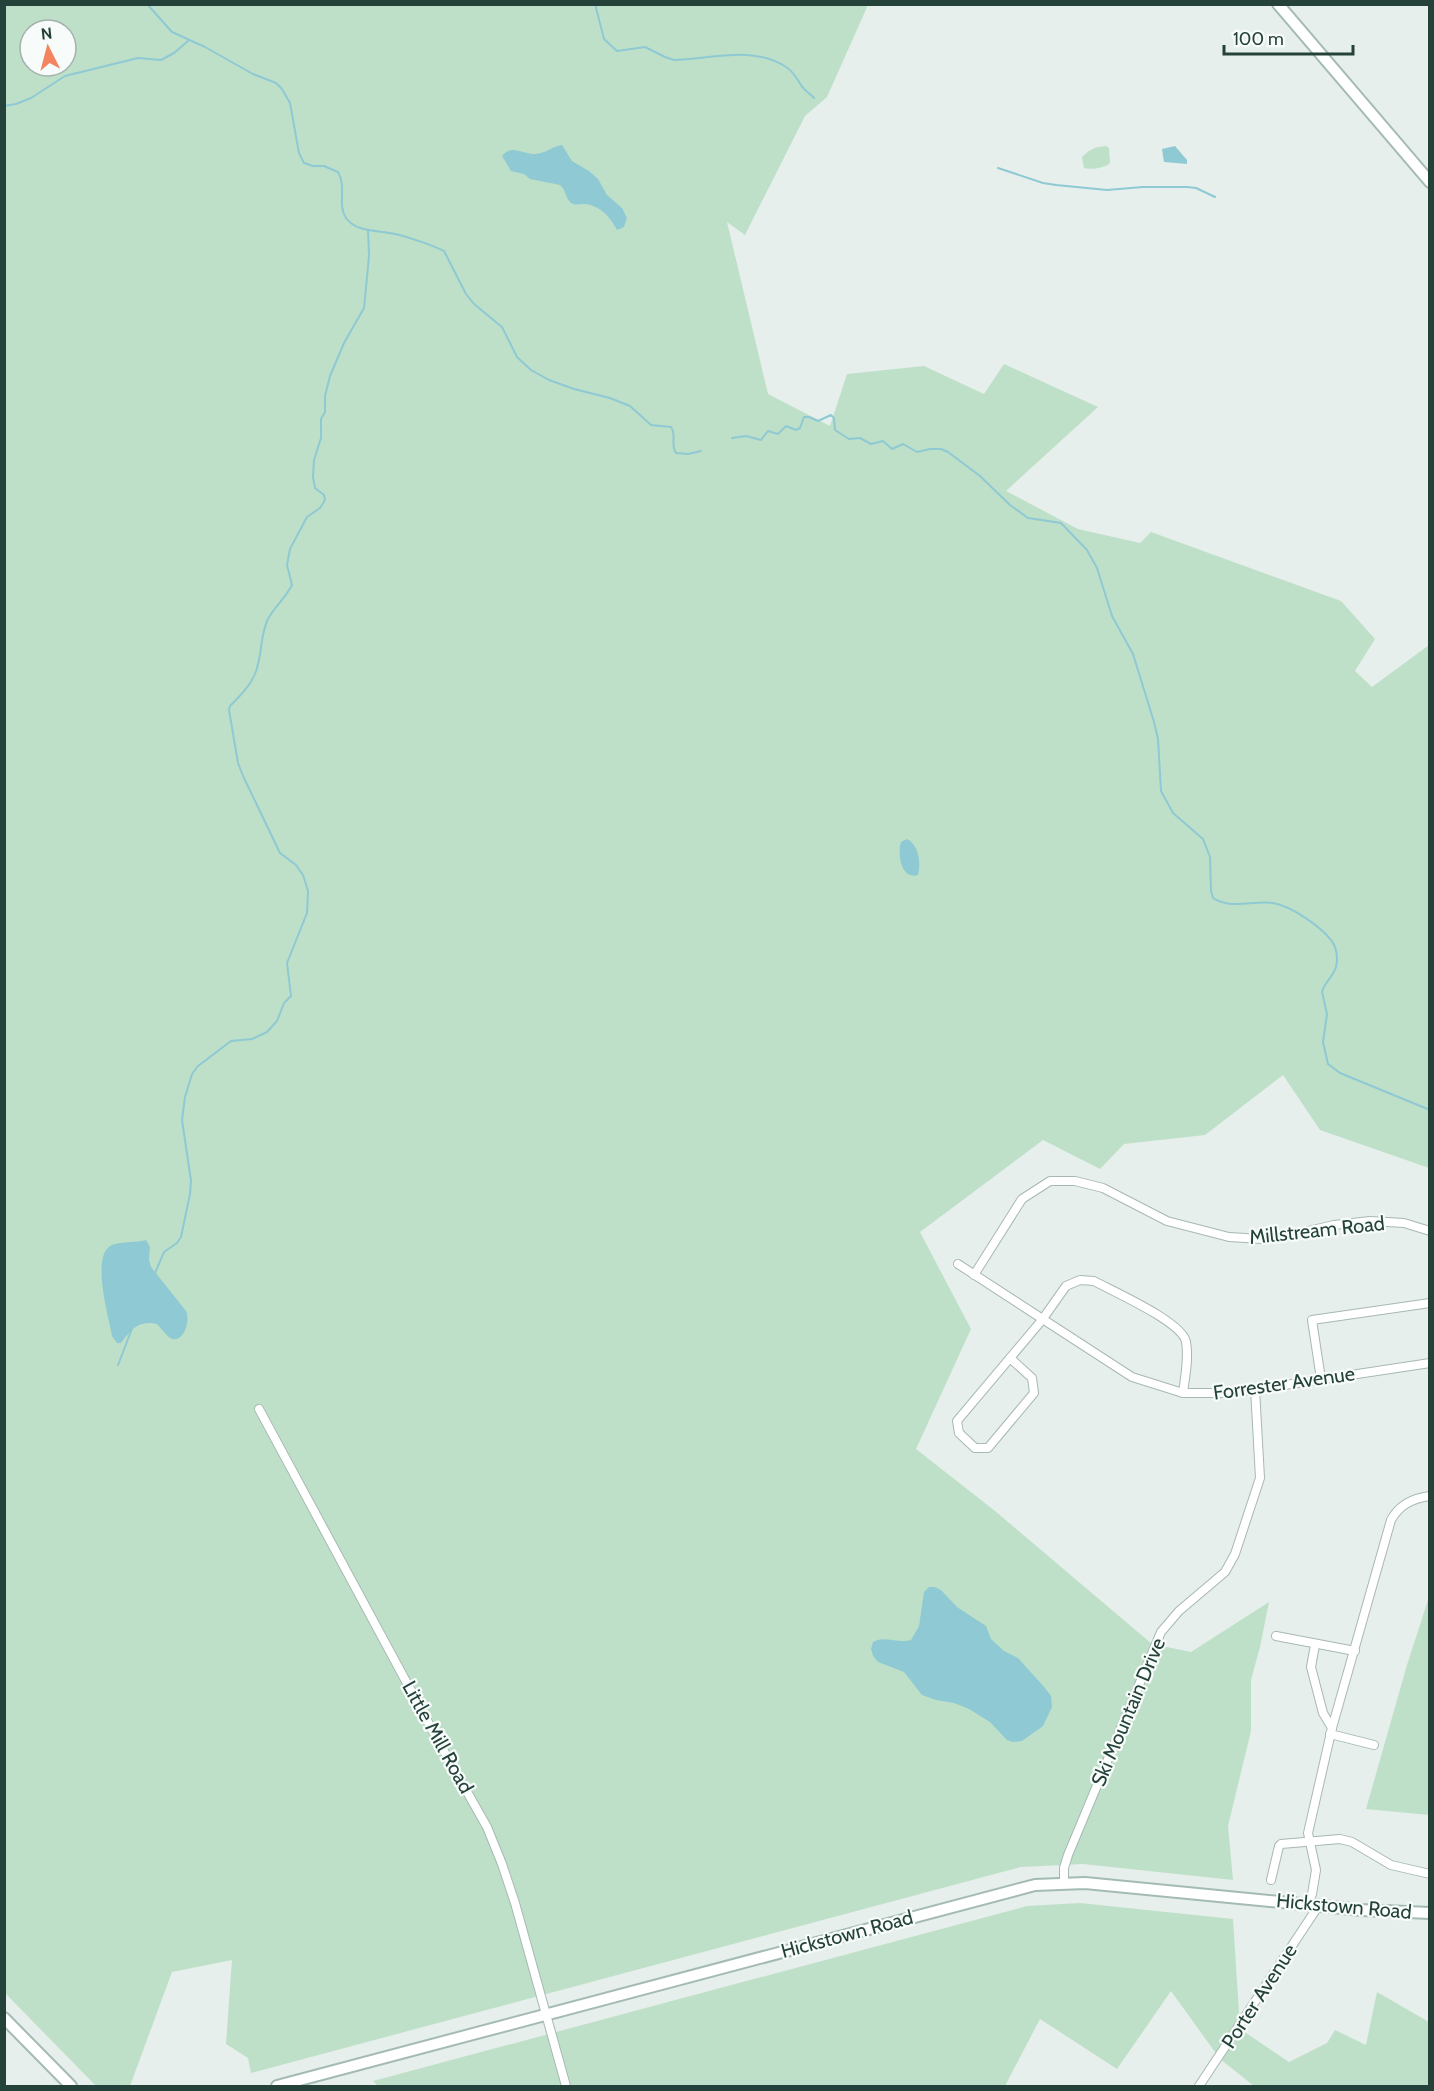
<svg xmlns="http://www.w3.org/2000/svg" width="1434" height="2091" font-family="Cabin,sans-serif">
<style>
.green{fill:#bfe0c8;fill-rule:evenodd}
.water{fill:#8ec9d4}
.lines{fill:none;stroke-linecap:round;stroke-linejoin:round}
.stream{stroke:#8ec9d4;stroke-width:2}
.street-casing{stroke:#a8b8b2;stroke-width:10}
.secondary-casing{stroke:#a4bbb3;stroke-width:14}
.street{stroke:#fff;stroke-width:8}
.secondary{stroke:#fff;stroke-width:10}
.labels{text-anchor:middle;stroke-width:4.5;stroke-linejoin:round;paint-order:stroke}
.street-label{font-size:20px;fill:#24423a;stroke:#f7fbf9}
</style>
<rect width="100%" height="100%" fill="#e6efeb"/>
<g class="green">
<path d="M5,5H868L827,97L805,116L745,235L727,222L768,394L830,426L847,374L924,366L984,394L1004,364L1098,407L1006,491L1078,529L1140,543L1151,532L1341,601L1375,639L1355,671L1372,687L1429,645V1168L1320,1130L1283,1075L1205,1135L1124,1144L1100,1169L1043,1140L920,1232L971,1329L916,1449L995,1511L1152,1644L1191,1652L1269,1602L1260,1647L1251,1680V1731L1228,1826L1233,1880L1083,1864L1021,1867L251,2073L248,2058L226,2044L232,1960L172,1972L130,2086H96L5,1993ZM30,30H66V66H30Z"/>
<path d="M1106,146L1109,148L1110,163C1105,168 1090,170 1084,168L1082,157C1090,149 1095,147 1106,146Z"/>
<polygon points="1429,1597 1429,1815 1366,1809 1407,1665"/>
<polygon points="1080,1903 1233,1919 1240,2029 1289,2062 1327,2043 1335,2030 1366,2045 1377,1992 1429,2022 1429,2086 1254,2086 1220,2059 1171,1991 1117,2069 1040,2019 1005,2086 378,2086 373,2081 1027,1906"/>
</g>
<g class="water">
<path d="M562,145L572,161L589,171L598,179L607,195L622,208L627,218L624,227L617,230C610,217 600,205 584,204C579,204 574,206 570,202C565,197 566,190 560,185L530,179L524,174L511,171L502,156C511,144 522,154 534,154C545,154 553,146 562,145Z"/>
<polygon points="1175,146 1187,160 1187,164 1164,162 1162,149"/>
<path d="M907,839C919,845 921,863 918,875C901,880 897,854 901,842Z"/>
<path d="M146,1240L150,1247L149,1259L151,1267L186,1311C191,1321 183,1345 170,1338C166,1335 161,1328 157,1324C138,1320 131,1330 121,1343H117L112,1336C109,1318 90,1254 112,1245C122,1241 135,1243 146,1240Z"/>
<path d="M929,1587H935L941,1590L957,1607L986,1626L991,1639L1004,1651L1018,1658L1045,1688L1051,1696L1052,1707L1043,1726L1022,1741L1013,1742L1007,1740L990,1722L969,1709L954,1703L936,1700L922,1695L904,1672L878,1662L873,1656L871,1649L873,1642C885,1635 898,1644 911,1640L919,1626L924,1592Z"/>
</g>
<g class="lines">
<g class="stream">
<path d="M147,4L172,32L205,47L253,74L276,83L282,89L290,103L299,153L304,163L313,166H324L338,172C347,187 337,204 346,218C357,233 379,230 395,234C408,237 432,245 444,251L466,294L474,304L502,327L517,357L531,370L549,380L574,389L610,398L630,406L651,425L671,427C677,435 670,444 676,453L688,454L701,451"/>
<path d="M595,4L604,39L617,51L645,47L665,57L674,60C711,59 753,45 786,67C793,71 797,79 801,85C804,90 810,94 814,98"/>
<polyline points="4,106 16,104 31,98 65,76 138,58 161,60 174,53 188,41"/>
<polyline points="998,168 1043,183 1056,185 1107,190 1143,187 1187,187 1196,188 1215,197"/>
<path d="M732,438L746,436L761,440L768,431L778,434L786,426L796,430L800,428L804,417H809L818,421L831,415L834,418L835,430L849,439L860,438L871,444L883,441L892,449L903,444L917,452L930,449H941L948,452L980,476L1010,505L1028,518L1061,523L1087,550L1097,568L1112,616L1133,654L1154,722L1158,739L1161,791L1173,813L1203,839L1210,857L1211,891L1213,898C1231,910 1253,900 1273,903C1291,906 1320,926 1331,940C1337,947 1338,959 1336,967C1333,977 1324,983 1322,992L1327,1014L1323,1042L1328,1064L1340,1073L1430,1110"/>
<path d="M155,1273L164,1252L177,1243L181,1237L190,1194L191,1181L182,1120L185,1097L192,1074L198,1066L231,1041L252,1039L267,1032L277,1021L284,1003L291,996L287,963L307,913L308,891L303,875L296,865L280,853L243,776L238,763L229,710L230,706C242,694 255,681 258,664C262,649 261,633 268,619C274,607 285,599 292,585L287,565L290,549L307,517L320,508L325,500L324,495L315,488L313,477L314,460L321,438V419L325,412V396L330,376L344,343L364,308L369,256L368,230"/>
<polyline points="118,1365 133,1326"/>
</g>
<g class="street-casing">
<g id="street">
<polyline points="958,1264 1132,1377 1183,1393 1232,1393 1430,1363"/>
<polyline points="974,1275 1022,1199 1050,1181 1075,1181 1103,1188 1167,1221 1229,1237 1262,1239 1282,1237 1334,1225 1370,1221 1404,1223 1430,1231"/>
<path d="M1010,1358L1032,1378L1034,1393L988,1448H975L959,1433L957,1421L1042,1320L1066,1286L1080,1280L1094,1281C1112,1291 1183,1322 1186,1342C1189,1358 1185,1377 1183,1393"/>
<polyline points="1321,1379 1312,1320 1430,1303"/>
<polyline points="259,1409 436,1737 487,1827 502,1864 515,1903 566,2086"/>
<polyline points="1276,1636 1355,1651"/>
<polyline points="1315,1645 1311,1667 1323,1713 1332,1728"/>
<polyline points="1330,1734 1374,1745"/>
<polyline points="1271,1880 1279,1846 1281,1844 1340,1839 1352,1842 1391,1865 1430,1874"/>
<polyline points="1064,1883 1064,1868 1068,1855 1161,1632 1179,1611 1225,1572 1235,1554 1260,1478 1255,1389"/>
<path d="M1308,1904L1312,1894L1316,1870L1308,1833L1332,1728L1391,1520C1399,1505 1413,1498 1430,1496"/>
<polyline points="1199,2086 1319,1905"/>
</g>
</g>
<g class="secondary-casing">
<g id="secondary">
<polyline points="1278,4 1430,182"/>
<polyline points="4,2018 71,2086"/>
<polyline points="277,2086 1035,1885 1085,1883 1362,1910 1430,1913"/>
</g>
</g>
<use href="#street" class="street"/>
<use href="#secondary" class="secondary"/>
</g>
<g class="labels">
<g class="street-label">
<text transform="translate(1317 1230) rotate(-6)" y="7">Millstream Road</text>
<text transform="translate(1284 1383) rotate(-8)" y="7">Forrester Avenue</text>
<text transform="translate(1128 1712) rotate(-67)" y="7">Ski Mountain Drive</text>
<text transform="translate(438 1737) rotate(61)" y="7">Little Mill Road</text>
<text transform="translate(1344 1906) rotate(5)" y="7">Hickstown Road</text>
<text transform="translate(847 1934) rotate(-15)" y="7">Hickstown Road</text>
<text transform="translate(1259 1996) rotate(-57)" y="7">Porter Avenue</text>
</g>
</g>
<rect width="1434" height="2091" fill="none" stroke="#24423a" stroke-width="12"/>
<g transform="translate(48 48) rotate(354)"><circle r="28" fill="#f7fbf9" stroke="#a3b1ad" stroke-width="1.5"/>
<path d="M0-4.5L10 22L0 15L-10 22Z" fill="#f4845f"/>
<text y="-9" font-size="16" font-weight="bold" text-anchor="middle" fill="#24423a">N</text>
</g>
<path d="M1224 45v9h129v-9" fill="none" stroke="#24423a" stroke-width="3"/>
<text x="1233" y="45" font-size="18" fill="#24423a" stroke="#f7fbf9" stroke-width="4.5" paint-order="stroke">100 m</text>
</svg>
